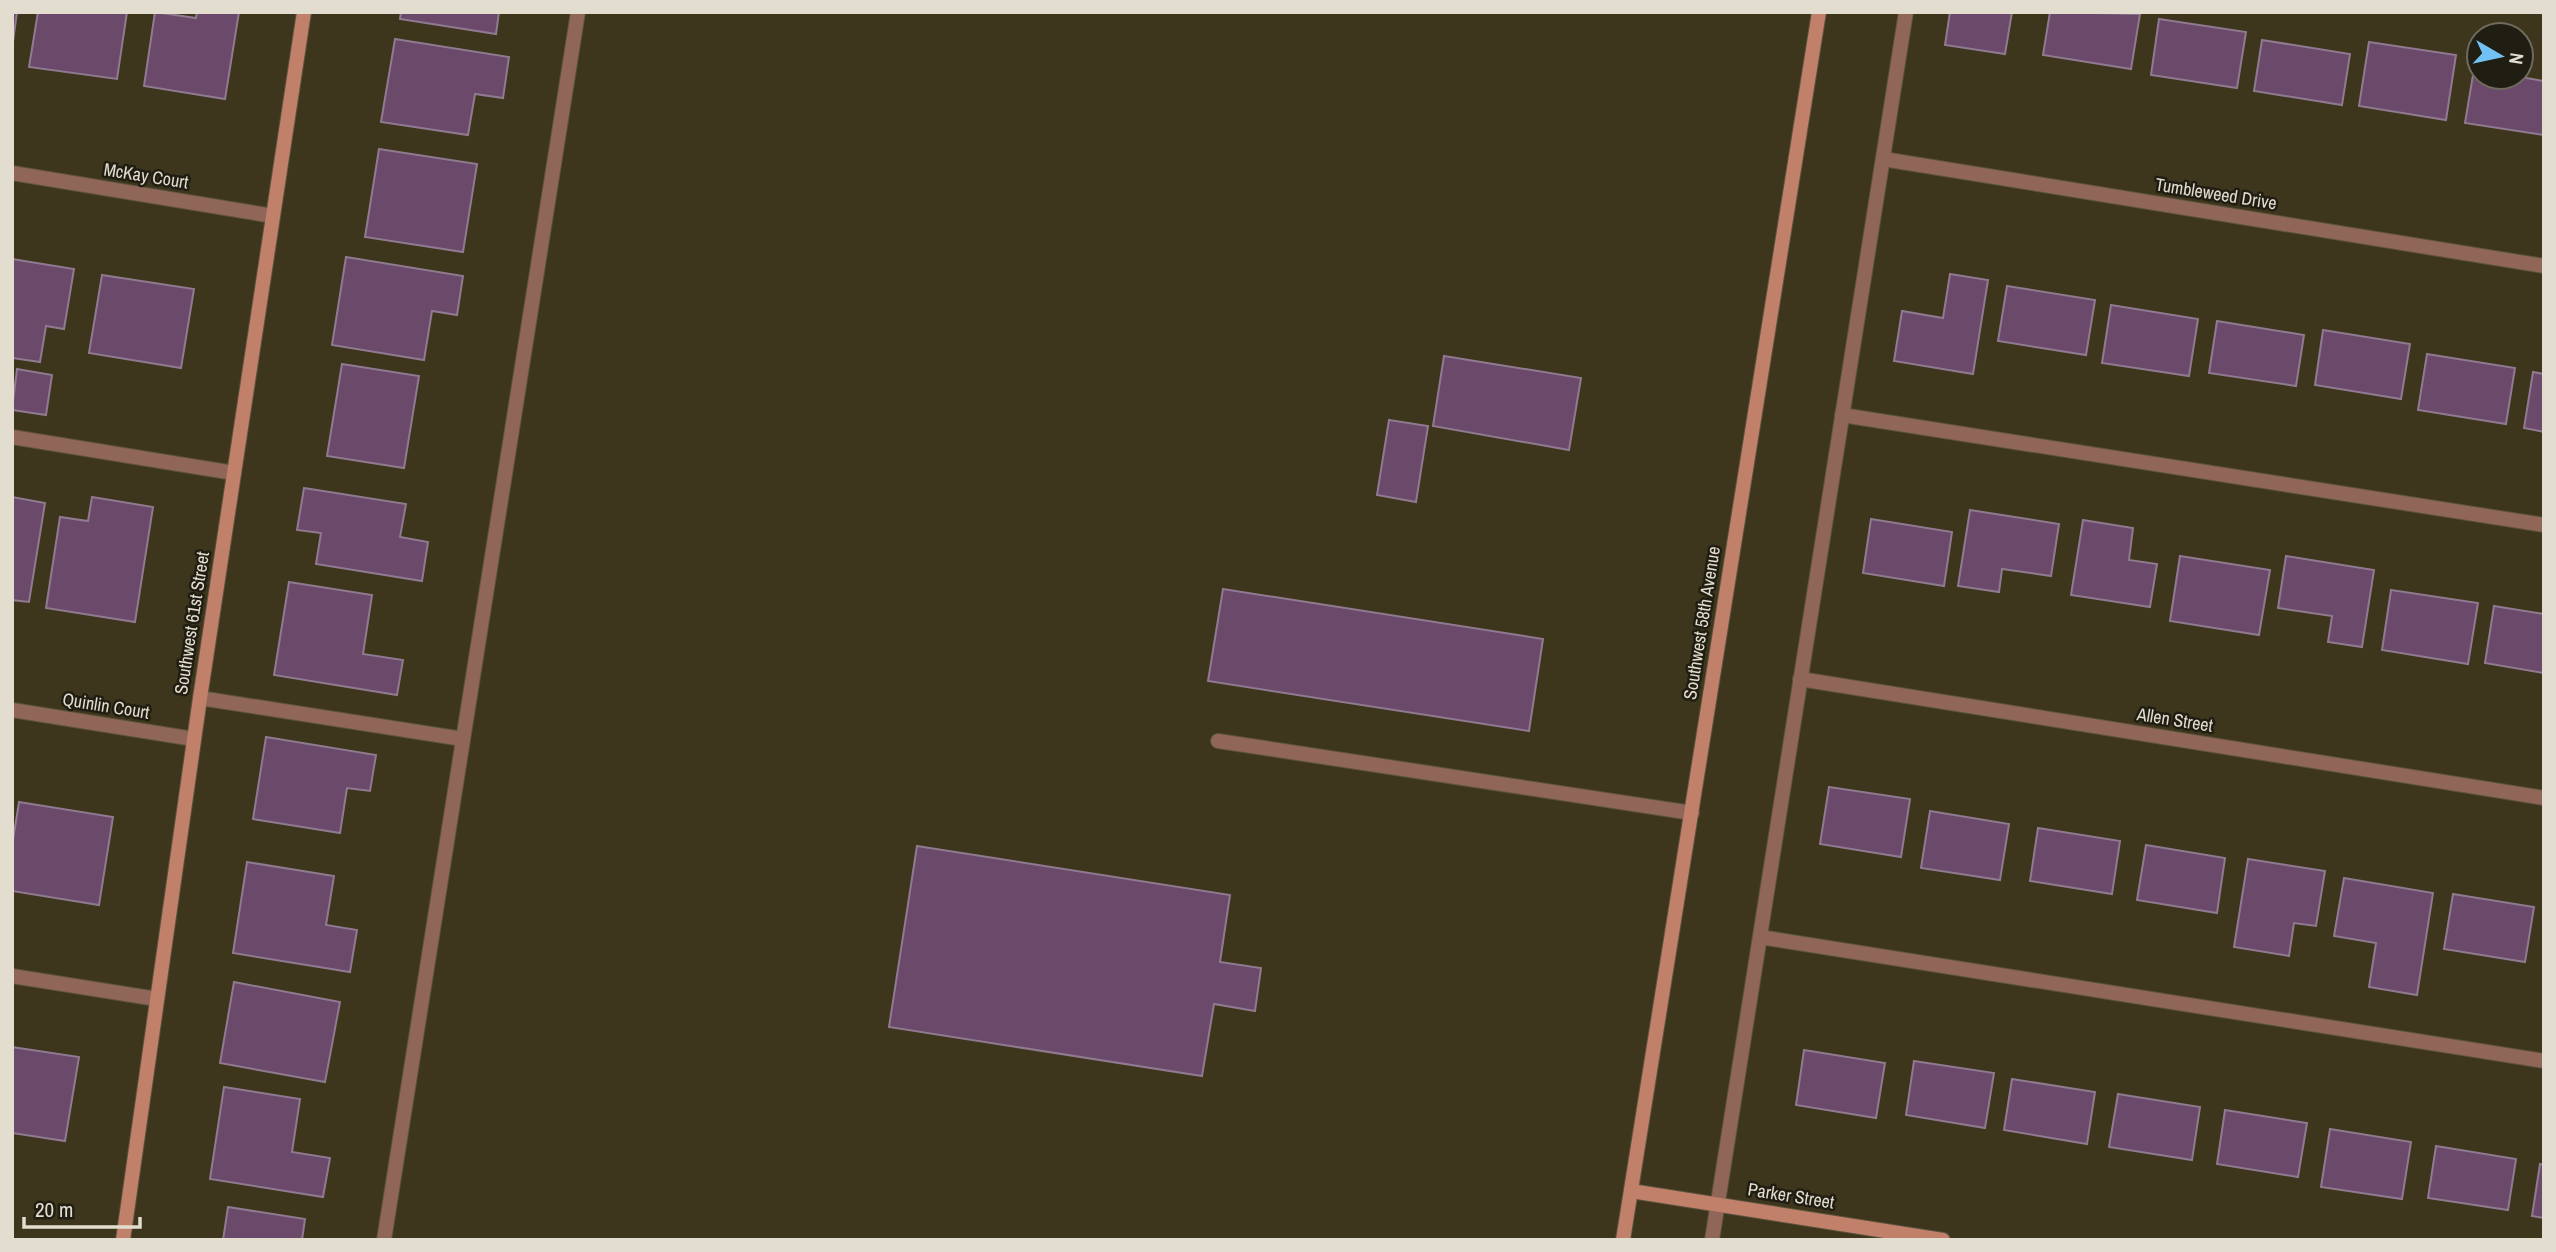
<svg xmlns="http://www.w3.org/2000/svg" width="2556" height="1252" font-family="'Archivo Narrow',sans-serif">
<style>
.building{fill:#6a496a;stroke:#907a90;stroke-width:2}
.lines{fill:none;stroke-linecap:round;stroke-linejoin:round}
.lane-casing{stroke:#5b533c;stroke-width:16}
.street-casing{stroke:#5b533c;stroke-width:16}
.secondary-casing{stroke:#5b533c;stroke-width:16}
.lane{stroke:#8f6658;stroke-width:14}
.street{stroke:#8f6658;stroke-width:14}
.secondary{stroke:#c0806a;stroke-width:14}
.labels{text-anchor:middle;stroke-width:5;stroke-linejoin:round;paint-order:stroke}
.street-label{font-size:18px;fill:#e2ddce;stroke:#201d12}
</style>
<rect width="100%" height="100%" fill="#3d351c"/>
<g class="building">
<polygon points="12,12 17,12 12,49"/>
<polygon points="38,12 127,12 117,79 29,67"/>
<polygon points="155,12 196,18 197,12 239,12 225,99 144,86"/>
<polygon points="401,12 499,12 496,34 400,19"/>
<polygon points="1950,12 2012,12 2005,54 1945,45"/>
<polygon points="2050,12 2140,14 2131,69 2043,55"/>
<polygon points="2159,19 2246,32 2237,88 2151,75"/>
<polygon points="395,39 509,57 503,98 475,94 468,135 381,122"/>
<polygon points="2262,40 2350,54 2342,105 2254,91"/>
<polygon points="2369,42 2456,55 2446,120 2359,106"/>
<polygon points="2474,69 2479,70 2479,77 2521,77 2544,81 2544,135 2465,123"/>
<polygon points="379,149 477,164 463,252 365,237"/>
<polygon points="346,257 463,276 457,315 432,311 424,360 332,345"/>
<polygon points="12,259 74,269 64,329 46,326 40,362 12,358"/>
<polygon points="1950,274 1988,280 1973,374 1894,361 1902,311 1943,318"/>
<polygon points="102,275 194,289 181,368 89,353"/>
<polygon points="2007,286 2095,300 2086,355 1998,341"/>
<polygon points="2111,305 2198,319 2189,376 2102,363"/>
<polygon points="2217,321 2304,335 2296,386 2209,373"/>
<polygon points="2323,330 2410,344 2401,399 2315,385"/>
<polygon points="2427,354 2515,368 2506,424 2418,410"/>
<polygon points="1444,356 1581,378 1569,450 1433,426"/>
<polygon points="342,364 419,376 404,468 327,456"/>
<polygon points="17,369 52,375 46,415 12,410"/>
<polygon points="2533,372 2544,374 2544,432 2524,428"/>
<polygon points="1389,420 1428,426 1416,502 1377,495"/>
<polygon points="304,488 406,504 400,537 428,542 422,581 316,564 321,533 297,530"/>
<polygon points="12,497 45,503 29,602 12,600"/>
<polygon points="92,497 153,507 135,622 46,608 60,517 88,521"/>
<polygon points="1970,510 2059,524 2051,576 2002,569 1999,592 1958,586"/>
<polygon points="1871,519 1952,532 1944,586 1863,573"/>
<polygon points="2083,520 2133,528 2129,560 2157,564 2150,607 2071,595"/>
<polygon points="2180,556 2270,570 2259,635 2170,621"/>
<polygon points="2286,556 2374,570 2362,647 2328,642 2332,616 2278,608"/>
<polygon points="289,582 372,595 363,654 403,660 397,695 274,675"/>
<polygon points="1223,589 1543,639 1529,731 1208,681"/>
<polygon points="2391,590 2478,603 2468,664 2382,650"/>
<polygon points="2494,606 2544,614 2544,673 2485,663"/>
<polygon points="266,737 376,755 370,791 347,788 340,833 253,819"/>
<polygon points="1829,787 1910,799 1901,857 1820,844"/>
<polygon points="19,802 113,817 99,905 12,891 12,846"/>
<polygon points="1930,811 2009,824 2000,880 1921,868"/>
<polygon points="2038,828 2120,841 2112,894 2030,881"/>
<polygon points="2146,845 2225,858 2217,913 2137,900"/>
<polygon points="917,846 1230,895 1220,962 1261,968 1255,1011 1214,1004 1202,1076 889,1027"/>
<polygon points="2248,859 2325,871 2316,926 2294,923 2289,956 2234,947"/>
<polygon points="247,862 334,876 326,925 357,930 350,972 233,953"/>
<polygon points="2344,878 2433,893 2417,995 2369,987 2376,943 2334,936"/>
<polygon points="2453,894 2534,907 2525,962 2444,949"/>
<polygon points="234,982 340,1002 325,1082 220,1063"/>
<polygon points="12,1047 79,1057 65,1141 12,1133"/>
<polygon points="1804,1050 1885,1063 1876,1118 1796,1105"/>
<polygon points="1914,1061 1994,1073 1985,1128 1906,1115"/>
<polygon points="2012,1079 2095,1092 2087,1144 2004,1130"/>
<polygon points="224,1087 300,1099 292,1152 330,1158 323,1197 210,1179"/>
<polygon points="2118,1094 2200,1107 2192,1160 2109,1147"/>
<polygon points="2225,1110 2307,1123 2298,1177 2217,1164"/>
<polygon points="2330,1129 2411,1142 2402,1199 2321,1187"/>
<polygon points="2436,1146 2516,1159 2508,1210 2428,1198"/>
<polygon points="2540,1164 2544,1165 2544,1218 2532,1216"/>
<polygon points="228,1207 305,1219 302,1240 223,1240"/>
</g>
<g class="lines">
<g class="lane-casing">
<g id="lane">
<polyline points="1842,415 2544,525"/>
<polyline points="12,437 234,473"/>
<polyline points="200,698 463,739"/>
<polyline points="1218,741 1692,813"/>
<polyline points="1760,937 2544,1061"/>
<polyline points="12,976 157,999"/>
<polyline points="384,1240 578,12"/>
</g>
</g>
<g class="street-casing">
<g id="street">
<polyline points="1883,159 2544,266"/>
<polyline points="12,173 273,216"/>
<polyline points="1800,679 2544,798"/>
<polyline points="12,710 194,739"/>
<polyline points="1712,1240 1906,12"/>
</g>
</g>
<g class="secondary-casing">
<g id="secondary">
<polyline points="1631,1191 1943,1240"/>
<polyline points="123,1240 200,698 304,12"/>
<polyline points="1623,1240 1819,12"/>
</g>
</g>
<use href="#lane" class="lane"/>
<use href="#street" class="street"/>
<use href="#secondary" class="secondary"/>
</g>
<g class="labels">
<g class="street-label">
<text transform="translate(146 176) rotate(9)" y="6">McKay Court</text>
<text transform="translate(2216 194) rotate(9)" y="6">Tumbleweed Drive</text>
<text transform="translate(192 623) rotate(-81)" y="6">Southwest 61st Street</text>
<text transform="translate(1702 623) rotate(-81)" y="6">Southwest 58th Avenue</text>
<text transform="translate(106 706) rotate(9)" y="6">Quinlin Court</text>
<text transform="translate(2175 720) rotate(9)" y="6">Allen Street</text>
<text transform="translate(1791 1196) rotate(9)" y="6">Parker Street</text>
</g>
</g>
<rect width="2556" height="1252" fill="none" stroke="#e2ddce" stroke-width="28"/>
<g transform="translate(2500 56) rotate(99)"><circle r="33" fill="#201d12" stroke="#6e6a5d" stroke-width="2"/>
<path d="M0-5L12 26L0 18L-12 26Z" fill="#72c1f5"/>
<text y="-10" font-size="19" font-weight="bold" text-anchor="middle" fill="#e2ddce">N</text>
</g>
<path d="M24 1217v10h116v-10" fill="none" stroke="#e2ddce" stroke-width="3.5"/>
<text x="35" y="1217" font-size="21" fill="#e2ddce" stroke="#201d12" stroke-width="5" paint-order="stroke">20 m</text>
</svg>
